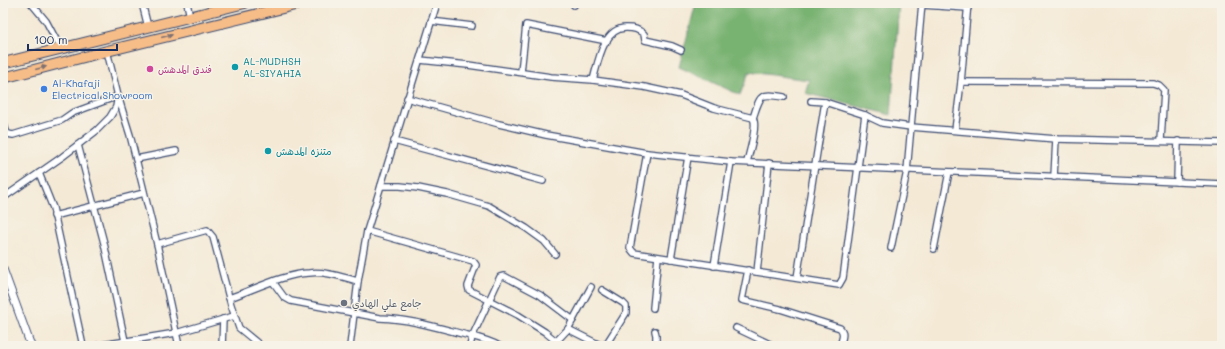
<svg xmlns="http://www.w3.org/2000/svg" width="1225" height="349" font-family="Mali,'Playpen Sans Arabic',sans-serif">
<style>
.forest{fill:#79b372;stroke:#4a7168}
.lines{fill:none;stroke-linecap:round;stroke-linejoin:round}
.minor-casing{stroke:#3c4b70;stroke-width:8}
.tertiary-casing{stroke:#3c4b70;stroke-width:9}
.trunk-casing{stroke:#3c4b70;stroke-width:12}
.minor{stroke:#fff;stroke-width:5.5}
.tertiary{stroke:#fff;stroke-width:7}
.trunk{stroke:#f7bd88;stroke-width:10}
.oneway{fill:#7e6f71}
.culture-dot{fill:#0f9aa8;stroke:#f7f3e8;stroke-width:1.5}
.hotel-dot{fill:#d1479c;stroke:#f7f3e8;stroke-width:1.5}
.shop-dot{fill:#3f7fe0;stroke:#f7f3e8;stroke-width:1.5}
.worship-dot{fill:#6b7280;stroke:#f7f3e8;stroke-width:1.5}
.labels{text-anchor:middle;stroke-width:3;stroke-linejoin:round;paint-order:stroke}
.culture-label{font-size:10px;fill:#0d838f;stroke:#f7f3e8;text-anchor:start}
.hotel-label{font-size:10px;fill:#b23c85;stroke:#f7f3e8;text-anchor:start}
.shop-label{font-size:10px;fill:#366cbe;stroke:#f7f3e8;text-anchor:start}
.worship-label{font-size:10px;fill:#5b616d;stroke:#f7f3e8;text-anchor:start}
</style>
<rect width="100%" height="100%" fill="#f7f3e8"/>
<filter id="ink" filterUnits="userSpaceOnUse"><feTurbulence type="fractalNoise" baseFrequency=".025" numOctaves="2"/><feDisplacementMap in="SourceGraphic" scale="8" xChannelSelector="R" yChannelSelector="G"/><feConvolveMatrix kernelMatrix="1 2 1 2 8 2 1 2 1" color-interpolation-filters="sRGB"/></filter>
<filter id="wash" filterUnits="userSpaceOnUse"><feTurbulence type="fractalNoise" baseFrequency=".012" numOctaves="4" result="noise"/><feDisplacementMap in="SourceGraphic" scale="16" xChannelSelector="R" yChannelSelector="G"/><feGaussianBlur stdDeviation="0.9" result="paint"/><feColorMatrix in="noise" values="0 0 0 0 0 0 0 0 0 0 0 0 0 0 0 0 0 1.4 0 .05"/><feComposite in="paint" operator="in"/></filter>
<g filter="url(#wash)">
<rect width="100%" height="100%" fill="#f4e9d5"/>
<polygon class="forest" points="696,3 899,3 891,115 805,93 809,80 749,72 740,95 679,67"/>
</g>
<g filter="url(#ink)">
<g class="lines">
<g class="minor-casing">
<g id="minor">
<polyline points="31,3 46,21 61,49"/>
<polyline points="142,3 148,27"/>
<polyline points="187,3 190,17"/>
<polyline points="574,3 574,5"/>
<polyline points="922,5 968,8"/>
<polyline points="431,21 472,26"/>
<polyline points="107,51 118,96 130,135 157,244 179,346"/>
<path d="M420,60L468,65L551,77L593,80L644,87L681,95L714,108L753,118C758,126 749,153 747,162"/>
<polyline points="521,72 526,25 607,41"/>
<path d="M593,80C598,63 603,28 626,28C634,28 638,29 644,34L645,40L672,46L681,50"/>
<polyline points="961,82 1153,83 1159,85 1164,90 1161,140"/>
<polyline points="407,98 499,124 546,135 647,153 731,162 1222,184"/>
<polyline points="811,101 825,102 865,115 882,123 911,127 1056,139 1222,143"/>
<path d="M753,118C761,94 759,93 784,97"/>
<polyline points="3,121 6,131 8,134 13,135 62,120 72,113 118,96 116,107 110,117 96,131 62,157 3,198"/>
<polyline points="955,130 961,82 968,3"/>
<polyline points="394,141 543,181"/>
<polyline points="78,145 104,243 125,341"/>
<polyline points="647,153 630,248 634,253 839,285 843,278 865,115"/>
<polyline points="136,159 176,151"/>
<polyline points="39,173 53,208 83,346"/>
<polyline points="1054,177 1056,139"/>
<polyline points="1177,182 1178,141"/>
<polyline points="381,186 400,186 418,188 447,194 489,206 526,228 544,241 555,254"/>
<polyline points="54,216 144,193"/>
<polyline points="367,231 473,261 476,265 468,286 469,290 518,315 545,332 556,341"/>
<polyline points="157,244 207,230 213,237 231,305 239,328 261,346"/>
<polyline points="891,248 907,171 922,3"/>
<polyline points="934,249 949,172"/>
<polyline points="671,259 688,157"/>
<polyline points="714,266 731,162"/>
<path d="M748,270L742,300L780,309L840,328C845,333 842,339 840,346"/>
<polyline points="757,272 769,163"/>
<polyline points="797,278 825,102"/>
<path d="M273,282L284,297L291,301L380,318C409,319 436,327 463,334C475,337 489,340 499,346"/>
<polyline points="602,290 623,303 626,306 626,313 605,346"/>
<path d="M229,298C253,290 284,274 309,273C325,271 342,277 358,281"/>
<polyline points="653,308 658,257"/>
<polyline points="736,328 774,346"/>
<polyline points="568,329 602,346"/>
<polyline points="655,331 656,335 656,346"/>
<polyline points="96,346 176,333 234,316"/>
<polyline points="222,346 223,319"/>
<polyline points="350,346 358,281 367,231 437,3"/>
<polyline points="470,346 472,337 500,277 504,276 540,295 573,320"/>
<polyline points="552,346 568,329 591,287"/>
</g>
</g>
<g class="tertiary-casing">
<polyline id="tertiary" points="3,269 31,346"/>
</g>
<g class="trunk-casing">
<g id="trunk">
<polyline points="3,63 245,3"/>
<polyline points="3,78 107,51 303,3"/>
</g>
</g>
<use href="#minor" class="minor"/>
<use href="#tertiary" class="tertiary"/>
<use href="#trunk" class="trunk"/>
</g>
<defs><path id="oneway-solid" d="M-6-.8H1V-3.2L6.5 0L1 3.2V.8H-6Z"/></defs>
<g class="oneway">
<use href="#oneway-solid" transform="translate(167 36) rotate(-14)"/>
<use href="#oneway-solid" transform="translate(41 68) rotate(-15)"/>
</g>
</g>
<g class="culture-dot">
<circle cx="235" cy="67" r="4"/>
<circle cx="268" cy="151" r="4"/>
</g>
<circle class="hotel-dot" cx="150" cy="69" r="4"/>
<circle class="shop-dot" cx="44" cy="89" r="4"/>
<circle class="worship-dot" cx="344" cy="303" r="4"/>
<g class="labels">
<g class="culture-label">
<text x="243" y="65">AL-MUDHSH<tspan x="243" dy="12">AL-SIYAHIA</tspan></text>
<text x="276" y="155">متنزه المدهش</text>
</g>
<g class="hotel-label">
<text x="158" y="73">فندق المدهش</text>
</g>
<g class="shop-label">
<text x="52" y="87">Al-Khafaji<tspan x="52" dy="12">Electrical Showroom</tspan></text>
</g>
<g class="worship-label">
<text x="352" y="307">جامع علي الهادي</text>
</g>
</g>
<rect width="1225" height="349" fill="none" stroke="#f7f3e8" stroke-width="16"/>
<path d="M28 44v6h89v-6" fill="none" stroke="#1b2f5e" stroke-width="2"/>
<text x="34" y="44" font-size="12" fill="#1b2f5e" stroke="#f7f3e8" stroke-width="3" paint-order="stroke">100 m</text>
</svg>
